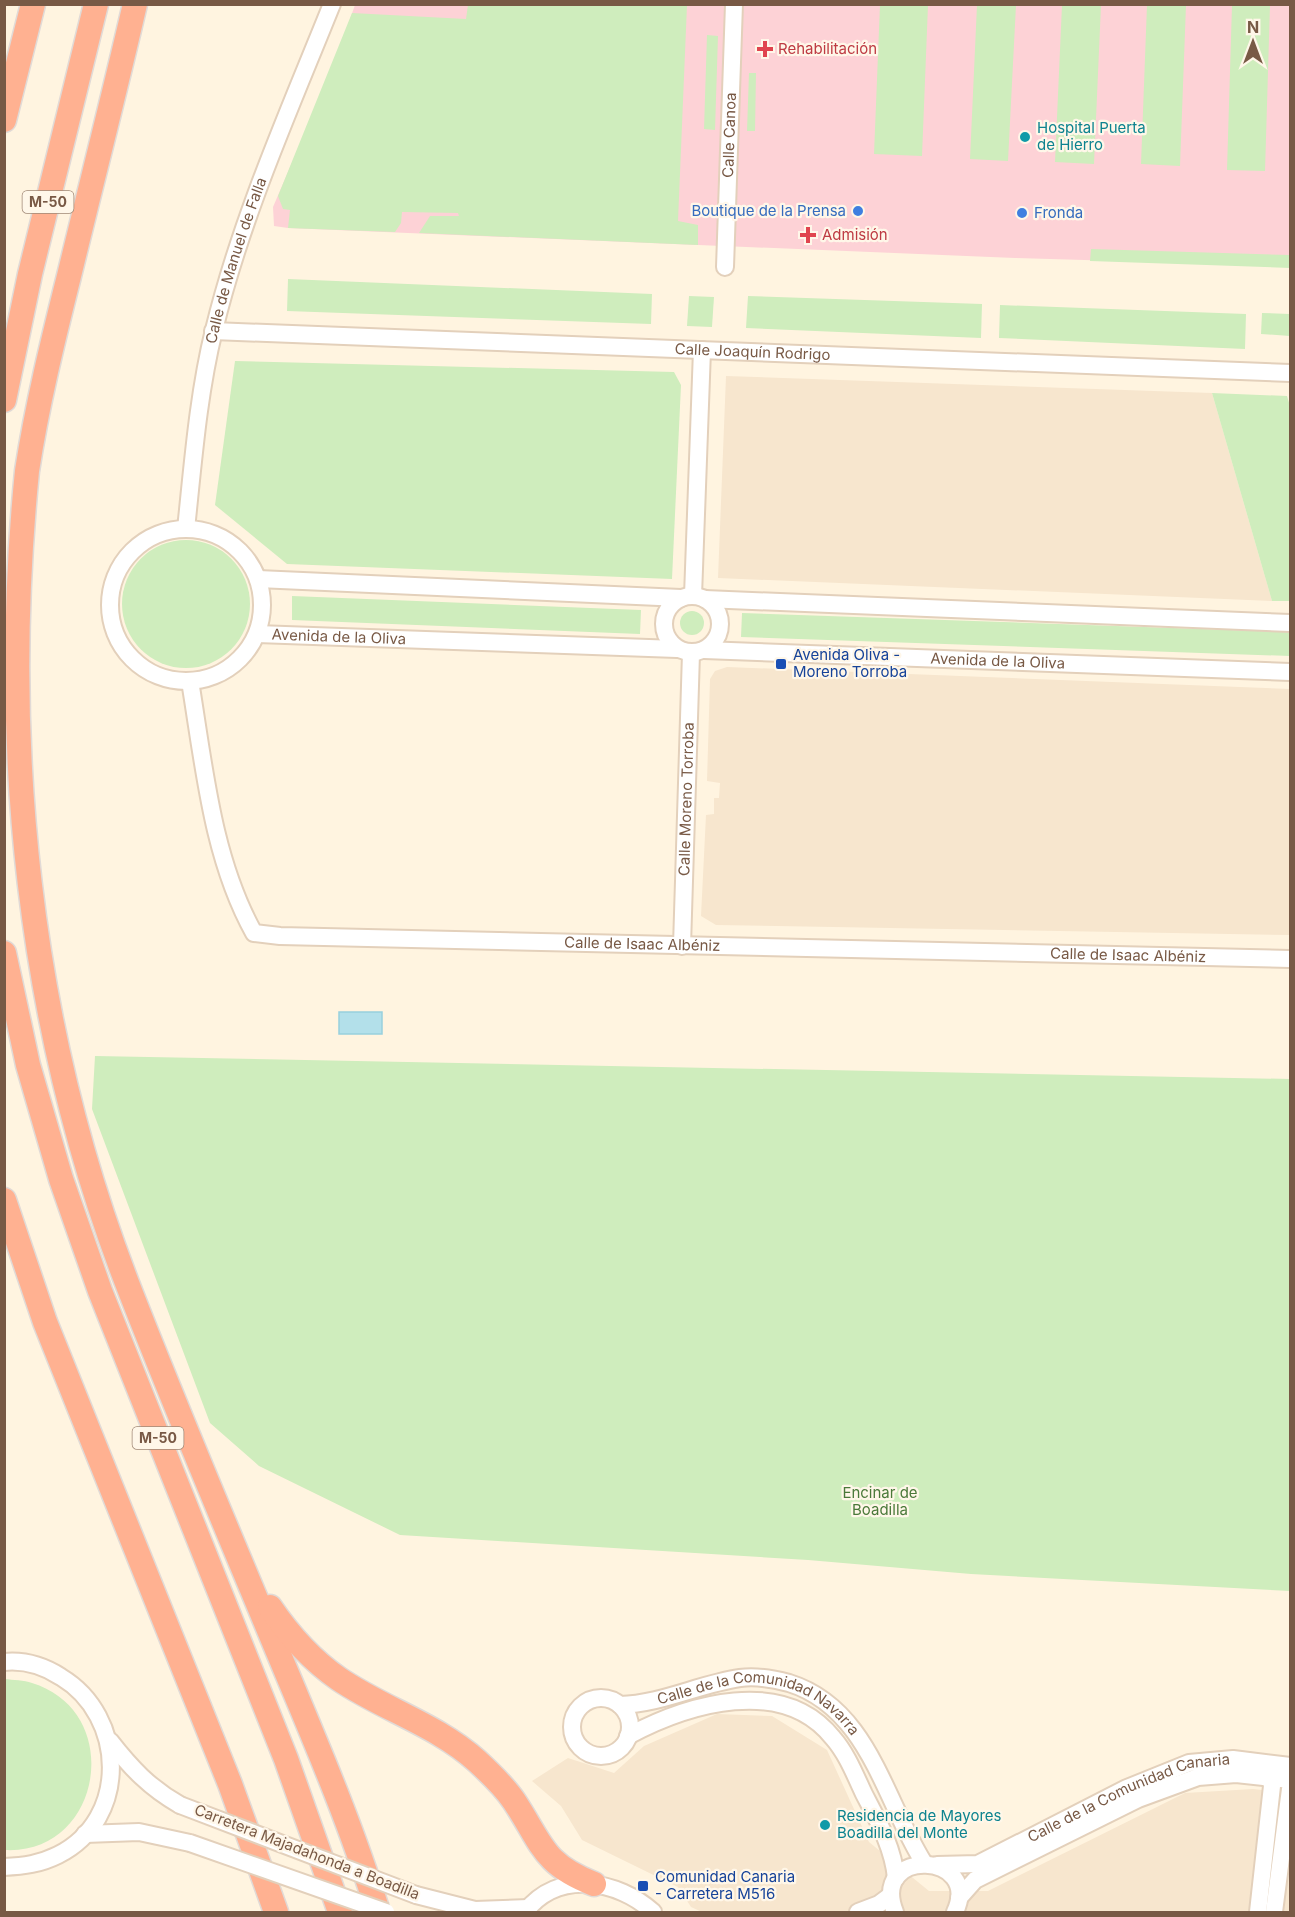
<svg xmlns="http://www.w3.org/2000/svg" width="1295" height="1917" font-family="Inter,sans-serif">
<style>
.residential{fill:#f7e6ce}
.medical{fill:#fdd2d6}
.green{fill:#cfedbd}
.water{fill:#b3e0ea;stroke:#98d0dd;stroke-width:1.5}
.lines{fill:none;stroke-linecap:round;stroke-linejoin:round}
.minor-casing{stroke:#e3d0bb;stroke-width:20}
.highway-casing{stroke:#e1dad6;stroke-width:27}
.minor{stroke:#fff;stroke-width:16}
.highway{stroke:#ffb191;stroke-width:24}
.minor-bridge-casing{stroke:#e3d0bb;stroke-width:20;stroke-linecap:butt}
.minor-bridge{stroke:#fff;stroke-width:16}
.health-dot{fill:#e0444e;stroke:#fff7e9;stroke-width:2}
.culture-dot{fill:#0f9aa8;stroke:#fff7e9;stroke-width:2}
.shop-dot{fill:#3f7fe0;stroke:#fff7e9;stroke-width:2}
.transit-dot{fill:#1a4fb4;stroke:#fff7e9;stroke-width:2}
.labels{text-anchor:middle;stroke-width:4.5;stroke-linejoin:round;paint-order:stroke}
.shield{fill:#fff7e9;stroke:#a08876;stroke-width:1.5}
.shield-label{font-size:14px;font-weight:bold;fill:#785945}
.health-label{font-size:15px;fill:#be3a42;stroke:#fff7e9;text-anchor:start}
.culture-label{font-size:15px;fill:#0d838f;stroke:#fff7e9;text-anchor:start}
.street-label{font-size:15px;fill:#785945;stroke:#fff7e9}
.shop-label{font-size:15px;fill:#366cbe;stroke:#fff7e9;text-anchor:end}
.transit-label{font-size:15px;fill:#164399;stroke:#fff7e9;text-anchor:start}
.park-label{font-size:15px;fill:#4a7939;stroke:#fff7e9}
</style>
<rect width="100%" height="100%" fill="#fff4e0"/>
<g class="residential">
<polygon points="726,376 1212,393 1272,601 718,578"/>
<polygon points="727,667 1290,689 1290,935 716,925 701,916 706,815 714,814 714,798 719,798 720,783 707,781 710,679 715,671"/>
<polygon points="717,1714 772,1716 827,1750 869,1842 929,1891 988,1891 1185,1793 1253,1789 1290,1793 1290,1912 702,1912 691,1907 678,1887 582,1840 561,1806 532,1781 568,1758 614,1773 644,1746"/>
</g>
<polygon class="medical" points="355,5 1290,5 1290,266 1015,258 288,228 274,226 273,207 331,72"/>
<g class="green">
<polygon points="468,5 687,5 678,221 698,225 698,245 419,233 430,216 459,216 458,213 402,212 401,223 395,232 288,228 290,210 283,209 278,196 352,13 466,19"/>
<polygon points="880,5 928,5 922,156 874,154"/>
<polygon points="977,5 1016,5 1008,161 970,159"/>
<polygon points="1062,5 1101,5 1094,164 1055,162"/>
<polygon points="1147,5 1186,5 1180,166 1141,164"/>
<polygon points="1232,5 1270,5 1265,171 1227,170"/>
<polygon points="707,35 718,36 715,130 704,129"/>
<polygon points="749,73 756,73 755,131 747,131"/>
<polygon points="1091,249 1290,255 1290,268 1090,261"/>
<polygon points="288,279 652,294 651,324 287,311"/>
<polygon points="689,296 714,297 712,327 687,326"/>
<polygon points="748,296 982,304 981,338 746,328"/>
<polygon points="1000,305 1246,314 1245,349 999,338"/>
<polygon points="1262,313 1290,314 1290,336 1261,334"/>
<polygon points="235,361 674,372 681,385 672,579 287,564 215,505"/>
<polygon points="1212,393 1287,396 1290,406 1290,601 1272,601"/>
<circle cx="186" cy="604" r="64"/>
<polygon points="292,596 641,610 640,634 292,620"/>
<circle cx="692" cy="623" r="12"/>
<polygon points="742,613 1290,632 1290,656 741,637"/>
<polygon points="95,1056 1290,1079 1290,1591 971,1574 808,1560 400,1535 259,1466 210,1423 92,1109"/>
<path d="M5,1679C13,1680 24,1680 32,1683C126,1712 102,1855 5,1850Z"/>
</g>
<rect class="water" x="339" y="1012" width="43" height="22"/>
<g class="lines">
<g class="minor-casing">
<g id="minor">
<path id="s1" d="M725,267L734,4"/>
<path id="s2" d="M213,331L1290,373"/>
<path id="s3" d="M186,529C193,463 198,395 214,330C241,218 289,111 332,4"/>
<circle cx="186" cy="605" r="76"/>
<polyline points="258,579 681,598"/>
<circle cx="692" cy="624" r="28"/>
<polyline points="693,596 702,350"/>
<polyline points="705,599 1290,623"/>
<path id="s4" d="M257,634L677,649"/>
<path id="s5" d="M704,650L1290,672"/>
<path id="s6" d="M190,681C204,765 212,858 254,933L280,936L1290,959"/>
<path id="s7" d="M682,946L691,653"/>
<path d="M4,1662C24,1660 44,1666 61,1677C126,1716 130,1819 58,1855C40,1864 24,1866 4,1867"/>
<circle cx="601" cy="1727" r="29"/>
<path id="s8" d="M620,1705C661,1704 699,1684 740,1678C755,1676 774,1679 789,1683C869,1708 884,1800 924,1863"/>
<path d="M628,1736C688,1704 783,1675 833,1738C847,1754 855,1775 864,1794C878,1821 893,1847 896,1878"/>
<path d="M110,1741C131,1768 150,1788 180,1805"/>
<polyline points="85,1834 139,1832 190,1843"/>
<path id="s9" d="M937,1865L978,1864L1127,1788L1189,1763L1233,1759L1290,1766"/>
<polyline points="416,1895 475,1910 529,1908"/>
<polyline points="959,1898 975,1880 1138,1799 1198,1777 1236,1774 1290,1780"/>
<path d="M525,1912C558,1869 618,1880 653,1912"/>
<polyline points="858,1912 879,1904 891,1895"/>
<path d="M895,1912C869,1846 983,1852 955,1912"/>
<polyline points="1258,1912 1272,1786 1270,1777"/>
<polyline points="1274,1912 1290,1789"/>
</g>
</g>
<g class="highway-casing">
<g id="highway">
<path d="M135,4C114,95 91,185 69,276C53,340 37,405 27,471C0,745 28,1026 127,1283C175,1407 227,1529 278,1652C314,1738 351,1824 378,1912"/>
<polyline points="4,120 33,4"/>
<polyline points="4,400 30,274 96,4"/>
<polyline points="4,953 28,1065 61,1179 100,1291 286,1759 340,1912"/>
<polyline points="4,1200 45,1322 230,1784 276,1912"/>
<path d="M270,1607C289,1635 310,1659 339,1679C383,1709 437,1725 477,1761C490,1773 504,1786 514,1801C542,1843 542,1864 594,1884"/>
</g>
</g>
<use href="#minor" class="minor"/>
<use href="#highway" class="highway"/>
<g class="minor-bridge-casing">
<g id="minor-bridge">
<polyline points="180,1805 416,1895"/>
<polyline points="190,1843 386,1912"/>
</g>
</g>
<use href="#minor-bridge" class="minor-bridge"/>
</g>
<g class="health-dot">
<path d="M762 40h6v6h6v6h-6v6h-6v-6h-6v-6h6z"/>
<path d="M805 226h6v6h6v6h-6v6h-6v-6h-6v-6h6z"/>
</g>
<g class="culture-dot">
<circle cx="1025" cy="137" r="6"/>
<circle cx="825" cy="1825" r="6"/>
</g>
<g class="shop-dot">
<circle cx="858" cy="211" r="6"/>
<circle cx="1022" cy="213" r="6"/>
</g>
<g class="transit-dot">
<rect x="775" y="658" width="12" height="12" rx="3"/>
<rect x="637" y="1880" width="12" height="12" rx="3"/>
</g>
<g class="labels">
<g class="shield">
<rect x="22.5" y="191" width="51" height="22" rx="4.5"/>
<rect x="132.5" y="1427" width="51" height="22" rx="4.5"/>
</g>
<g class="shield-label">
<text x="48" y="207">M-50</text>
<text x="158" y="1443">M-50</text>
</g>
<g class="health-label">
<text x="778" y="54">Rehabilitación</text>
<text x="822" y="240">Admisión</text>
</g>
<g class="culture-label">
<text x="1037" y="133">Hospital Puerta<tspan x="1037" dy="17">de Hierro</tspan></text>
<text x="837" y="1821">Residencia de Mayores<tspan x="837" dy="17">Boadilla del Monte</tspan></text>
</g>
<g class="street-label">
<text dy="5" stroke="none"><textPath href="#s1" startOffset="132">Calle Canoa</textPath></text>
<text dy="5" stroke="none"><textPath href="#s3" startOffset="274">Calle de Manuel de Falla</textPath></text>
<text dy="5" stroke="none"><textPath href="#s2" startOffset="540">Calle Joaquín Rodrigo</textPath></text>
<text dy="5" stroke="none"><textPath href="#s4" startOffset="82">Avenida de la Oliva</textPath></text>
<text dy="5" stroke="none"><textPath href="#s5" startOffset="294">Avenida de la Oliva</textPath></text>
<text dy="5" stroke="none"><textPath href="#s7" startOffset="147">Calle Moreno Torroba</textPath></text>
<text dy="5" stroke="none"><textPath href="#s6" startOffset="650">Calle de Isaac Albéniz</textPath></text>
<text dy="5" stroke="none"><textPath href="#s6" startOffset="1136">Calle de Isaac Albéniz</textPath></text>
<text dy="5" stroke="none"><textPath href="#s8" startOffset="148">Calle de la Comunidad Navarra</textPath></text>
<text dy="5" stroke="none"><textPath href="#s9" startOffset="207">Calle de la Comunidad Canaria</textPath></text>
<text transform="translate(307 1852) rotate(21)" y="5">Carretera Majadahonda a Boadilla</text>
</g>
<g class="shop-label">
<text x="846" y="216">Boutique de la Prensa</text>
<text x="1034" y="218" text-anchor="start">Fronda</text>
</g>
<g class="transit-label">
<text x="793" y="660">Avenida Oliva -<tspan x="793" dy="17">Moreno Torroba</tspan></text>
<text x="655" y="1882">Comunidad Canaria<tspan x="655" dy="17">- Carretera M516</tspan></text>
</g>
<g class="park-label">
<text x="880" y="1498">Encinar de<tspan x="880" dy="17">Boadilla</tspan></text>
</g>
</g>
<rect width="1295" height="1917" fill="none" stroke="#785945" stroke-width="12"/>
<g transform="translate(1253 42)" stroke="#fff7e9" stroke-width="4.5" paint-order="stroke">
<path d="M0-4.5L10 22L0 15L-10 22Z" fill="#785945"/>
<text y="-9" font-size="16" font-weight="bold" text-anchor="middle" fill="#785945">N</text>
</g>
</svg>
